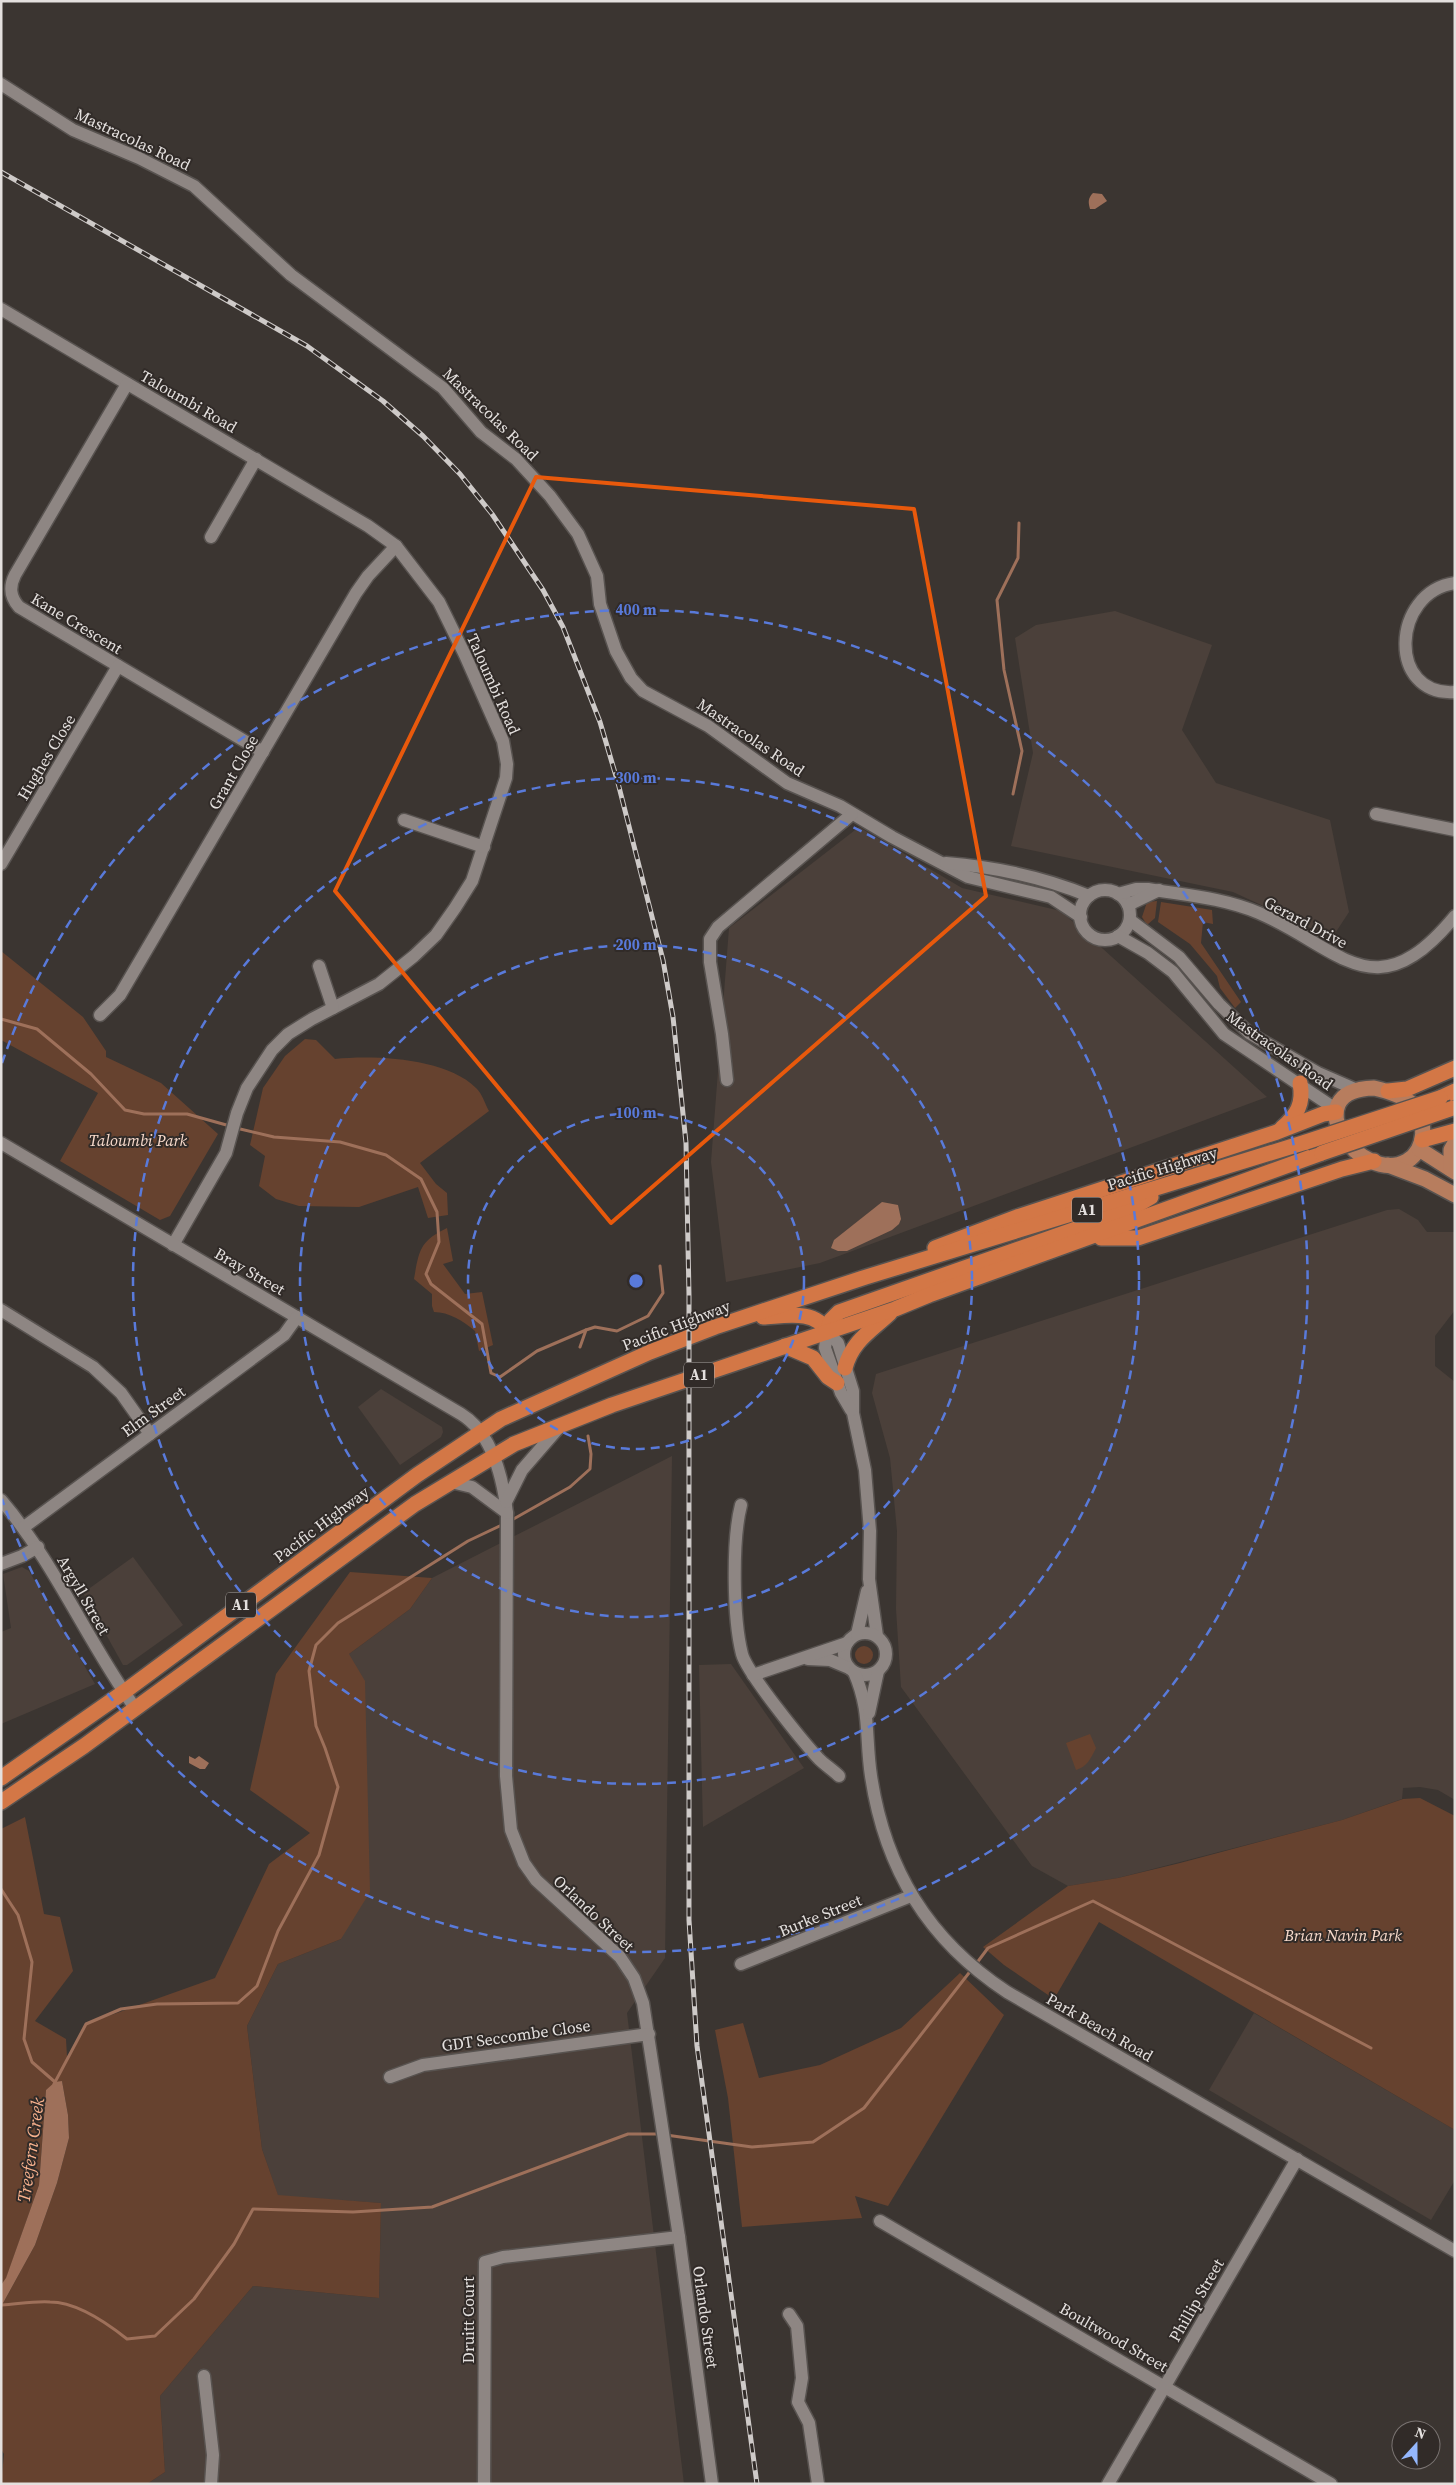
<svg xmlns="http://www.w3.org/2000/svg" width="1456" height="2485" font-family="'Source Serif 4',serif">
<style>
.built{fill:#4b403a}
.green{fill:#66422f}
.water{fill:#9e705a}
.lines{fill:none;stroke-linecap:round;stroke-linejoin:round}
.stream{stroke:#9e705a;stroke-width:3}
.minor-casing{stroke:#585350;stroke-width:15}
.major-casing{stroke:#585350;stroke-width:18}
.highway-casing{stroke:#585350;stroke-width:18}
.minor{stroke:#8e8683;stroke-width:12}
.major{stroke:#b77d5e;stroke-width:15}
.highway{stroke:#d37746;stroke-width:15}
.rail-casing{stroke:#cecac8;stroke-width:5}
.rail{stroke:#312b28;stroke-width:3;stroke-dasharray:9;stroke-linecap:butt}
.highway-bridge-casing{stroke:#585350;stroke-width:18;stroke-linecap:butt}
.highway-bridge{stroke:#d37746;stroke-width:15}
.marked{fill:none;stroke:#e8590c;stroke-width:4;stroke-linejoin:round}
.ring{fill:none;stroke:#597ada;stroke-width:2.5;stroke-dasharray:9 6}
.labels{text-anchor:middle;stroke-width:4;stroke-linejoin:round;paint-order:stroke}
.shield{fill:#312b28;stroke:#aeaaa7;stroke-width:1}
.shield-label{font-size:15px;font-weight:bold;fill:#e4e0de}
.street-label{font-size:16px;fill:#e4e0de;stroke:#312b28}
.park-label{font-size:16px;font-style:italic;fill:#f8dacb;stroke:#312b28}
.water-label{font-size:18px;font-style:italic;fill:#f9b28e;stroke:#312b28}
.centre{fill:#597ada;stroke:#312b28;stroke-width:2.5}
.ring-label{font-size:15px;text-anchor:middle;font-weight:bold;fill:#597ada;stroke:#312b28;stroke-width:4;stroke-linejoin:round;paint-order:stroke}
</style>
<rect width="100%" height="100%" fill="#3b3531"/>
<g class="built">
<polygon points="1115,611 1212,645 1182,730 1216,783 1330,820 1349,912 1332,938 1233,892 1011,846 1033,753 1015,638 1036,625"/>
<polygon points="859,827 962,888 1061,911 1267,1097 820,1263 726,1282 711,1162 729,928"/>
<polygon points="1399,1209 1418,1220 1427,1232 1455,1232 1455,1310 1435,1336 1435,1366 1455,1382 1455,1800 1438,1790 1420,1787 1403,1788 1402,1799 1342,1820 1118,1878 1068,1886 1032,1866 901,1687 896,1609 897,1531 890,1458 872,1393 876,1374 1387,1210"/>
<polygon points="381,1389 442,1427 443,1432 441,1437 400,1465 358,1407"/>
<polygon points="672,1456 665,1958 627,2013 684,2484 147,2484 165,2472 160,2396 253,2286 379,2298 381,2203 278,2196 262,2149 247,2026 278,1964 341,1939 349,1654 410,1609 432,1578"/>
<polygon points="133,1557 183,1625 127,1665 123,1665 83,1593"/>
<polygon points="22,1567 29,1571 95,1684 1,1724 1,1632 11,1628 3,1574"/>
<polygon points="731,1664 804,1768 703,1827 699,1665"/>
<polygon points="1254,2013 1455,2130 1455,2180 1431,2220 1209,2090"/>
</g>
<g class="green">
<polygon points="1157,901 1155,918 1147,925 1142,917 1147,902"/>
<polygon points="1161,902 1212,910 1213,924 1203,922 1201,943 1241,1002 1235,1008 1220,988 1217,976 1190,944 1158,922"/>
<polygon points="1,951 83,1017 106,1051 106,1057 161,1083 218,1134 170,1216 160,1220 60,1161 98,1093 1,1040"/>
<path d="M305,1039L316,1040L335,1059C375,1055 446,1058 476,1088C482,1093 485,1104 489,1111L420,1163L436,1184L447,1193L448,1215L428,1218L418,1187L359,1207L299,1206L276,1199L259,1186L265,1156L250,1145L263,1088L285,1056Z"/>
<path d="M447,1228L453,1261L443,1264L465,1294L482,1292L493,1345L479,1351L475,1331C463,1321 449,1312 434,1312L432,1306V1294L414,1279C419,1250 420,1241 447,1228Z"/>
<polygon points="350,1572 432,1578 410,1609 349,1654 365,1681 370,1892 341,1939 278,1964 247,2026 262,2149 278,2195 381,2203 379,2298 253,2286 160,2396 165,2472 147,2484 1,2484 4,2454 1,2449 2,2305 35,2245 57,2183 69,2138 68,2115 62,2081 46,2090 39,2185 6,2279 1,2285 1,1829 25,1817 44,1914 60,1917 73,1971 35,2021 66,2039 67,2057 86,2024 215,1978 269,1864 310,1833 250,1790 276,1674"/>
<circle cx="864" cy="1655" r="9"/>
<path d="M1090,1734L1096,1748C1091,1758 1087,1767 1076,1770L1066,1743Z"/>
<polygon points="1420,1798 1455,1816 1455,2130 1099,1922 1054,1999 1004,1965 983,1947 1068,1886 1118,1878 1180,1863 1342,1820 1403,1799"/>
<polygon points="960,1973 1004,2015 888,2206 855,2196 862,2218 742,2227 728,2098 715,2030 743,2023 759,2078 820,2065 901,2028"/>
</g>
<g class="water">
<path d="M1093,193L1102,194L1107,201L1095,209H1090C1088,202 1088,198 1093,193Z"/>
<polygon points="882,1202 898,1205 901,1219 899,1224 892,1230 847,1251 838,1251 831,1248 834,1240"/>
<polygon points="189,1756 195,1759 199,1756 209,1763 205,1769 200,1769 189,1763"/>
<polygon points="62,2081 68,2115 69,2138 57,2183 35,2245 2,2305 1,2321 1,2285 6,2278 39,2185 46,2090 55,2082"/>
</g>
<g class="lines">
<g class="stream">
<polyline points="1013,794 1022,751 1004,670 997,600 1018,558 1019,523"/>
<polyline points="1,1019 37,1029 91,1074 125,1110 144,1114 187,1114 230,1126"/>
<polyline points="236,1128 274,1137 340,1142 386,1155 421,1179 437,1212 439,1242 426,1274 431,1284 482,1324 491,1373 500,1377 537,1351 586,1330"/>
<polyline points="580,1347 586,1330 595,1327 617,1331 648,1316 663,1293 660,1266"/>
<polyline points="510,1521 570,1487 590,1469 591,1454 588,1436"/>
<polyline points="1,1889 18,1915 32,1962 24,2039 32,2062 55,2082"/>
<polyline points="976,1964 988,1948 1093,1901 1371,2048"/>
<polyline points="54,2084 86,2024 121,2009 157,2004 238,2003 257,1986 278,1931 319,1855 338,1787 325,1748 316,1726 309,1671 316,1645 338,1623 468,1541 504,1524"/>
<polyline points="666,2135 752,2147 813,2142 864,2108 972,1969"/>
<path d="M2,2305C18,2304 34,2301 50,2302C77,2302 107,2323 127,2339L155,2336L194,2299L234,2244L253,2209L353,2212L432,2207L628,2134H659"/>
</g>
<g class="minor-casing">
<g id="minor">
<polyline points="1,84 73,130 139,158 194,186 291,275 443,388 481,432 516,459 550,496 578,534 597,576 600,604 616,651 631,678 643,691 708,726 787,783 840,806 892,837 968,877 1051,897 1081,917"/>
<polyline points="1,309 368,526 396,546 439,602 465,655 503,741 507,764 506,778 472,881 455,908 436,935 414,956 379,984 312,1019 288,1034 272,1050 247,1088 237,1113 226,1153 173,1245"/>
<path d="M127,384L15,575C9,587 10,597 19,607L263,752"/>
<polyline points="211,537 256,459"/>
<path d="M1455,583C1391,592 1387,697 1455,692"/>
<polyline points="1376,814 1455,830"/>
<polyline points="404,820 484,847"/>
<path d="M946,863C996,867 1043,877 1089,896"/>
<polyline points="1,864 118,666"/>
<circle cx="1105" cy="915" r="25"/>
<path d="M1118,894L1136,889H1148C1185,895 1224,898 1259,913C1342,949 1375,1013 1455,916"/>
<polyline points="1128,905 1159,890"/>
<polyline points="1130,920 1179,957 1219,1004 1249,1033 1318,1073 1357,1090"/>
<polyline points="1118,936 1148,953 1173,972 1224,1034 1337,1110"/>
<polyline points="319,966 333,1008"/>
<polyline points="100,1015 120,995 356,593 368,576 396,546"/>
<polyline points="727,1080 722,1034 710,962 710,939 718,927 852,814"/>
<path d="M1,1143L461,1414C492,1433 503,1479 507,1513L506,1776L511,1830L524,1863L536,1880L620,1957L634,1978L643,2003L679,2237L712,2484"/>
<polyline points="1,1310 93,1367 121,1393 150,1434"/>
<polyline points="827,1332 838,1343 853,1391 853,1413 865,1470 870,1531 869,1579 877,1636"/>
<polyline points="827,1332 825,1348 841,1393 851,1410"/>
<polyline points="451,1482 472,1487 507,1513"/>
<path d="M1,1500C55,1563 87,1641 135,1708"/>
<polyline points="506,1502 522,1470 561,1425"/>
<path d="M741,1505C732,1540 733,1619 742,1654C747,1673 804,1743 819,1759C825,1765 833,1770 839,1776"/>
<polyline points="24,1527 284,1335 297,1317"/>
<polyline points="1,1564 22,1556 38,1547"/>
<circle cx="865" cy="1654" r="21"/>
<polyline points="857,1634 867,1591"/>
<polyline points="808,1659 830,1660 849,1668"/>
<path d="M854,1672C871,1711 865,1736 871,1776C885,1869 928,1940 1007,1992L1455,2251"/>
<polyline points="753,1675 847,1643"/>
<polyline points="869,1713 878,1671"/>
<polyline points="741,1964 911,1896"/>
<polyline points="390,2077 423,2065 649,2034"/>
<polyline points="880,2221 1331,2484"/>
<polyline points="789,2314 797,2326 802,2378 798,2402 809,2423 818,2484"/>
<polyline points="204,2376 213,2455 211,2484"/>
<polyline points="484,2484 485,2262 503,2257 679,2237"/>
<polyline points="1108,2484 1297,2159"/>
</g>
</g>
<g class="major-casing">
<g id="major">
<path d="M1374,1088C1387,1091 1402,1095 1412,1104C1428,1119 1426,1150 1407,1161C1360,1187 1293,1090 1374,1088Z"/>
<polyline points="1419,1149 1455,1172"/>
<polyline points="1388,1165 1425,1179 1455,1195"/>
<polyline points="1451,1169 1451,1150 1455,1143"/>
</g>
</g>
<g class="highway-casing">
<g id="highway">
<polyline points="1388,1091 1407,1089 1455,1068"/>
<polyline points="1440,1098 1455,1091"/>
<path d="M1282,1128C1297,1115 1304,1104 1300,1083"/>
<polyline points="1422,1140 1455,1131"/>
<polyline points="1101,1238 1138,1238 1342,1169 1374,1161"/>
<polyline points="935,1248 1017,1217 1277,1132 1323,1114 1336,1112"/>
<path d="M763,1317C785,1316 816,1309 827,1332"/>
<polyline points="827,1332 831,1320 839,1312 1127,1211 1151,1197"/>
<polyline points="785,1346 813,1358 828,1377 837,1383"/>
<path d="M845,1368C852,1341 871,1331 890,1313"/>
<polyline points="1,1778 124,1692 417,1475 501,1419 650,1352 715,1327 866,1277 1306,1142"/>
<polyline points="1,1802 84,1746 415,1504 514,1444 612,1405 895,1309 929,1295 1322,1153"/>
</g>
</g>
<use href="#minor" class="minor"/>
<use href="#major" class="major"/>
<use href="#highway" class="highway"/>
<g class="rail-casing">
<polyline id="rail" points="1,172 307,346 383,401 423,436 460,474 492,514 543,590 563,627 600,722 618,783 663,960 673,1017 686,1143 689,1295 689,1920 697,2046 757,2484"/>
</g>
<use href="#rail" class="rail"/>
<g class="highway-bridge-casing">
<g id="highway-bridge">
<polyline points="1306,1142 1440,1098"/>
<polyline points="1322,1153 1453,1108"/>
</g>
</g>
<use href="#highway-bridge" class="highway-bridge"/>
</g>
<path class="marked" d="M536,477L914,509L986,896L611,1223L335,891Z"/>
<g class="ring">
<circle cx="636" cy="1281" r="168"/>
<circle cx="636" cy="1281" r="336"/>
<circle cx="636" cy="1281" r="503"/>
<path d="M2 1063A671 671 0 1 1 2 1499"/>
</g>
<g class="labels">
<g class="shield">
<rect x="1072" y="1197.5" width="30" height="25" rx="4"/>
<rect x="684" y="1362.5" width="30" height="25" rx="4"/>
<rect x="226" y="1592.5" width="30" height="25" rx="4"/>
</g>
<g class="shield-label">
<text x="1087" y="1215">A1</text>
<text x="699" y="1380">A1</text>
<text x="241" y="1610">A1</text>
</g>
<g class="street-label">
<text transform="translate(133 139) rotate(25)" y="6">Mastracolas Road</text>
<text transform="translate(189 401) rotate(30)" y="6">Taloumbi Road</text>
<text transform="translate(491 414) rotate(44)" y="6">Mastracolas Road</text>
<text transform="translate(77 623) rotate(31)" y="6">Kane Crescent</text>
<text transform="translate(494 684) rotate(66)" y="6">Taloumbi Road</text>
<text transform="translate(751 737) rotate(34)" y="6">Mastracolas Road</text>
<text transform="translate(46 757) rotate(-59)" y="6">Hughes Close</text>
<text transform="translate(233 772) rotate(-60)" y="6">Grant Close</text>
<text transform="translate(1306 922) rotate(28)" y="6">Gerard Drive</text>
<text transform="translate(1280 1050) rotate(35)" y="6">Mastracolas Road</text>
<text transform="translate(1162 1168) rotate(-17)" y="6">Pacific Highway</text>
<text transform="translate(250 1271) rotate(30)" y="6">Bray Street</text>
<text transform="translate(676 1325) rotate(-21)" y="6">Pacific Highway</text>
<text transform="translate(153 1411) rotate(-36)" y="6">Elm Street</text>
<text transform="translate(321 1524) rotate(-37)" y="6">Pacific Highway</text>
<text transform="translate(84 1595) rotate(60)" y="6">Argyll Street</text>
<text transform="translate(594 1913) rotate(43)" y="6">Orlando Street</text>
<text transform="translate(820 1915) rotate(-22)" y="6">Burke Street</text>
<text transform="translate(1100 2027) rotate(30)" y="6">Park Beach Road</text>
<text transform="translate(516 2035) rotate(-8)" y="6">GDT Seccombe Close</text>
<text transform="translate(1196 2300) rotate(-60)" y="6">Phillip Street</text>
<text transform="translate(706 2317) rotate(82)" y="6">Orlando Street</text>
<text transform="translate(468 2320) rotate(-90)" y="6">Druitt Court</text>
<text transform="translate(1114 2337) rotate(30)" y="6">Boultwood Street</text>
</g>
<g class="park-label">
<text x="138" y="1146">Taloumbi Park</text>
<text x="1343" y="1941">Brian Navin Park</text>
</g>
<g class="water-label">
<text transform="translate(31 2150) rotate(-82)" y="6">Treefern Creek</text>
</g>
</g>
<circle cx="636" cy="1281" r="8" class="centre"/>
<g class="ring-label">
<text x="636" y="615">400 m</text>
<text x="636" y="783">300 m</text>
<text x="636" y="950">200 m</text>
<text x="636" y="1118">100 m</text>
</g>
<rect width="1456" height="2485" fill="none" stroke="#e4e0de" stroke-width="5"/>
<g transform="translate(1416 2445) rotate(21)"><circle r="24" fill="#312b28" stroke="#797371"/>
<path d="M0-4L9 19L0 12L-9 19Z" fill="#94b7fd"/>
<text y="-8" font-size="14" font-weight="bold" text-anchor="middle" fill="#e4e0de">N</text>
</g>
</svg>
